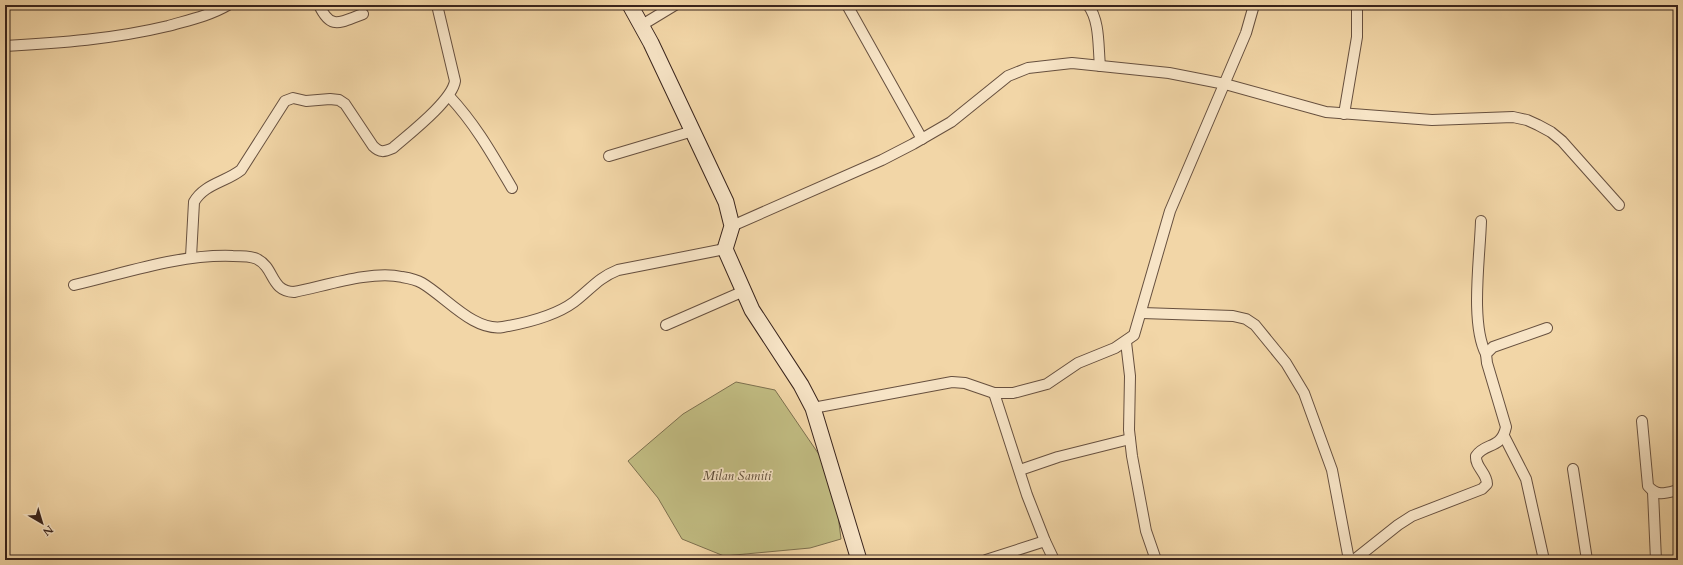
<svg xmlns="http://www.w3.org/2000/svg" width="1683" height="565" font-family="Cardo,serif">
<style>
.green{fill:#c1bc82;stroke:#7d704f}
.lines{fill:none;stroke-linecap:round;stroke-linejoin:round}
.street-casing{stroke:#67503f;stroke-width:12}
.secondary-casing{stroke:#39241c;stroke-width:17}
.street{stroke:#f7e4c6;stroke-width:10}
.secondary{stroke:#f7e4c6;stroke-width:15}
.labels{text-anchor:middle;stroke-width:3.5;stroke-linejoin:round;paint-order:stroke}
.park-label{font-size:13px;font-style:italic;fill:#5b4a36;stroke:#f7e4c6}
</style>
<rect width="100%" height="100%" fill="#f2d6a7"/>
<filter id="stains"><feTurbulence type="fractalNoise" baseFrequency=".005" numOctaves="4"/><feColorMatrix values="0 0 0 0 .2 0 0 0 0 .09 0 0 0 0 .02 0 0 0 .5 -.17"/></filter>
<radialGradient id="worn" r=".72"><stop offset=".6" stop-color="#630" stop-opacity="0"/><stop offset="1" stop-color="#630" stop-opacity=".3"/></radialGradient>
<polygon class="green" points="736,382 775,390 833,475 841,539 810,548 724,556 682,539 658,498 628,461 683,414"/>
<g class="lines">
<g class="street-casing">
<g id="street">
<path d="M319,5C331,31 340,22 363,14"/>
<polyline points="847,5 922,139"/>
<path d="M1088,5C1100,21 1098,46 1100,66"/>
<polyline points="642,25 675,5"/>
<path d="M5,46C60,43 114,39 168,26C189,20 209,16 228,5"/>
<path d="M449,96C476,125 492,154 512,188"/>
<polyline points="1344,114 1357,37 1357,5"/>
<polyline points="609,156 693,131"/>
<path d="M1481,221C1480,257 1470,323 1486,354"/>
<polyline points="732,226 882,160 913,144 951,122 1008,76 1028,68 1072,63 1169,73 1225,84 1326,112 1432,120 1513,117 1527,120 1538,125 1551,132 1562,141 1619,205"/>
<path d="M191,257L194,202C204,184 226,182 241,170L285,101L293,98L306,101L330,99L339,100L345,104L373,146C380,153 384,152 393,148C409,134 452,101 455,81L437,5"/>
<path d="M74,285C126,273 179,254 233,256C241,256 251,256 257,259C275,268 270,291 294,292C325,286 372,270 402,277C408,278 417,280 422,283C446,297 474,332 503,327C526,323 555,316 574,302C591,289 598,278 618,270L725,249"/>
<polyline points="1142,313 1233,316 1246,319 1255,325 1286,363 1304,393 1332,470 1349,560"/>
<polyline points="666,325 744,291"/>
<polyline points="1126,342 1130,376 1129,430 1132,456 1146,531 1156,560"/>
<polyline points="994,393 1027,495 1045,541 1054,560"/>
<polyline points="813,408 952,382 965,383 994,393 1013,393 1047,384 1078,363 1115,348 1134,335 1170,211 1246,33 1254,5"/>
<path d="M1642,421L1648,486C1657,497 1666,493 1678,490"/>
<polyline points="1504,436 1526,479 1544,560"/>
<polyline points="1573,469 1587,560"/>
<polyline points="1020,470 1058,457 1130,439"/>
<polyline points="1653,492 1656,560"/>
<polyline points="986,560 1045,541"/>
<path d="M1354,560L1398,525L1412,516L1482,489L1487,484C1487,473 1475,467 1476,456C1485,442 1501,450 1506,427L1487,363L1486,354L1493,347L1547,328"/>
</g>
</g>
<g class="secondary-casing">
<polyline id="secondary" points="630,5 651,43 726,202 732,226 725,249 752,310 801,385 813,408 859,560"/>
</g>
<use href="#street" class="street"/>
<use href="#secondary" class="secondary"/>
</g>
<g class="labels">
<g class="park-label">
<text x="737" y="480">Milan Samiti</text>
</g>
</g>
<rect width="1683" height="565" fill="none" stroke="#f2d6a7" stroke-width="20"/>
<rect x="6" y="6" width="1671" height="553" fill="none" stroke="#39241c" stroke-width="2"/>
<rect x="10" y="10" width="1663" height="545" fill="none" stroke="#39241c"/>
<g transform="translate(42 523) rotate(142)" stroke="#f7e4c6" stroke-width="3" paint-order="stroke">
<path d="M0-3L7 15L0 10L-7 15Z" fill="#39241c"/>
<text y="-6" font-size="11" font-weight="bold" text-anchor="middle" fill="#39241c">N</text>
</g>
<rect width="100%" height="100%" filter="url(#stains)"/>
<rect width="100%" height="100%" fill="url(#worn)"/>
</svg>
